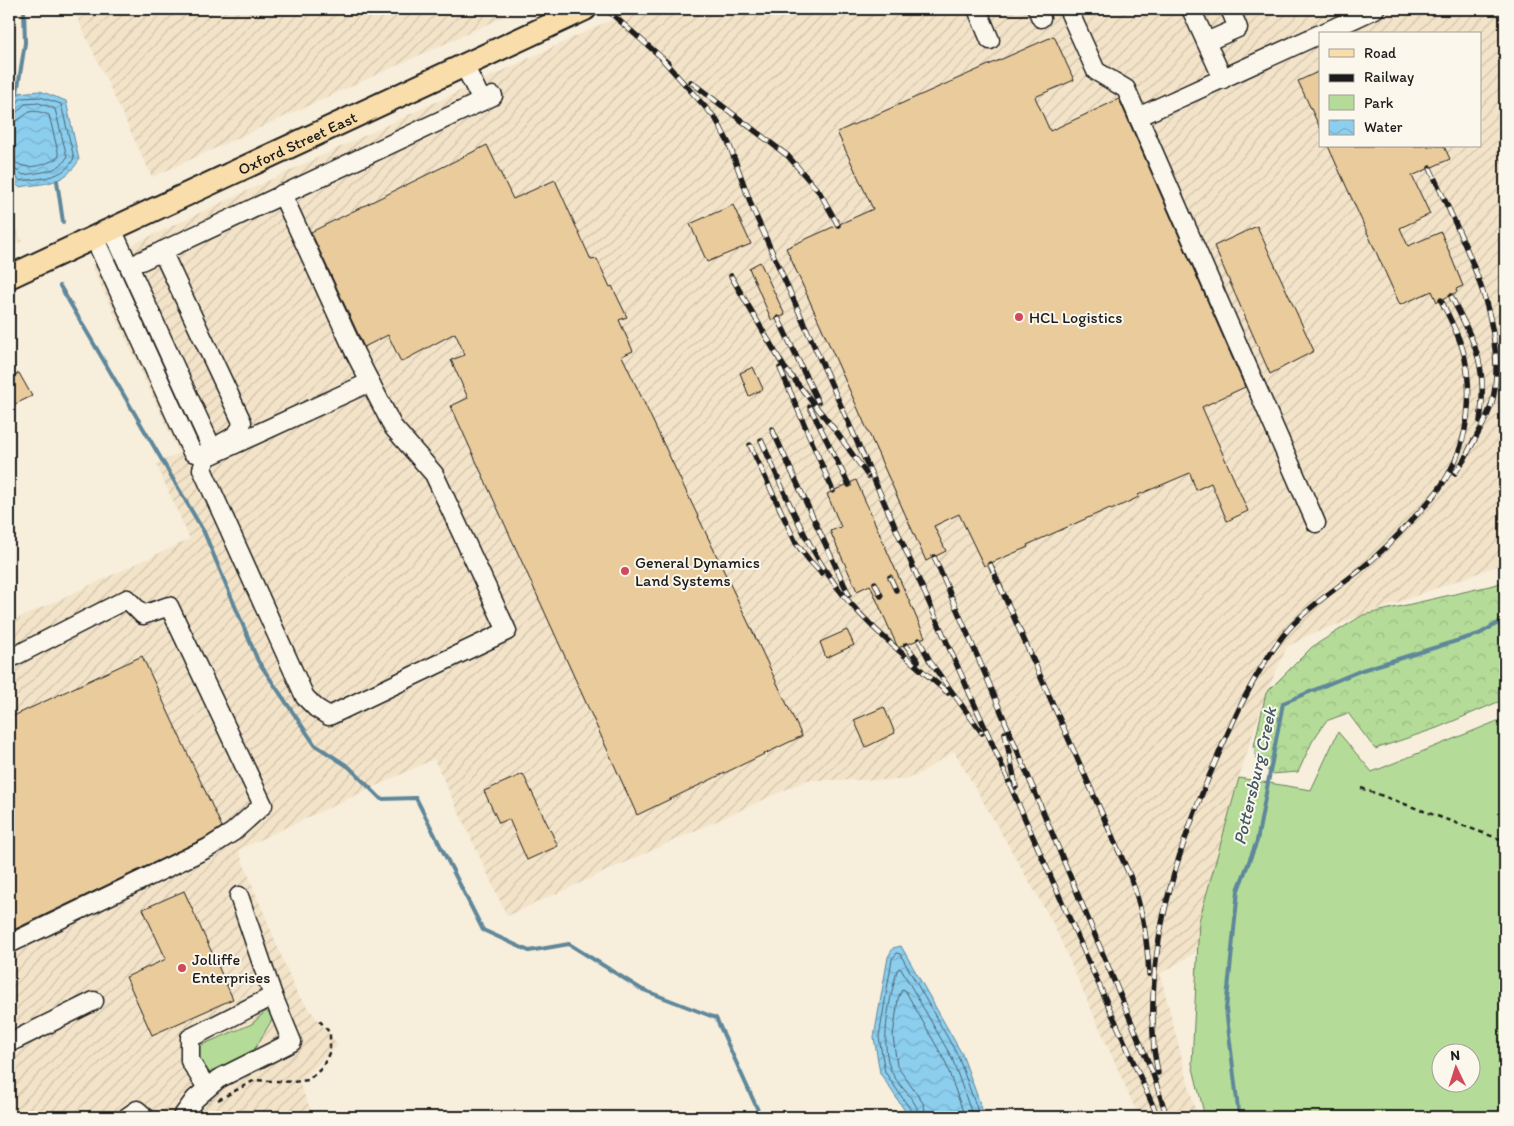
<svg xmlns="http://www.w3.org/2000/svg" width="1514" height="1126" font-family="Itim,sans-serif">
<style>
.industrial{fill:url(#industrial-furrows);fill-rule:evenodd}
.green{fill:#b4dc98;stroke:#687c5a;fill-rule:evenodd}
.forest{fill:url(#forest-crowns);stroke:#687c5a}
.water{fill:url(#water-waves);stroke:#5f879a}
.lines{fill:none;stroke-linecap:round;stroke-linejoin:round}
.shore{stroke:#496370;stroke-width:1}
.stream{stroke:#5f879a;stroke-width:4}
.building{fill:#e9cb9c;stroke:#1c1c1c}
.minor-casing{stroke:#1c1c1c;stroke-width:21}
.major-casing{stroke:#1c1c1c;stroke-width:26}
.path{stroke:#1c1c1c;stroke-width:2.5;stroke-dasharray:5 4;stroke-linecap:butt}
.minor{stroke:#fbf7ec;stroke-width:18}
.major{stroke:#f9deab;stroke-width:22}
.rail-casing{stroke:#1c1c1c;stroke-width:5.5}
.rail{stroke:#fbf7ec;stroke-width:4;stroke-dasharray:11;stroke-linecap:butt}
.poi-dot{fill:#d1495b;stroke:#fbf7ec;stroke-width:2}
.labels{text-anchor:middle;stroke-width:4;stroke-linejoin:round;paint-order:stroke}
.street-label{font-size:16px;fill:#1c1c1c;stroke:#fbf7ec}
.poi-label{font-size:16px;fill:#1c1c1c;stroke:#fbf7ec;text-anchor:start}
.water-label{font-size:18px;font-style:italic;fill:#435a66;stroke:#fbf7ec}
</style>
<defs>
<pattern id="industrial-furrows" width="10" height="10" patternUnits="userSpaceOnUse" patternTransform="scale(1.25)"><rect width="10" height="10" fill="#f3e4c9"/><path d="M-1 1l2-2M0 10L10 0M9 11l2-2" fill="none" stroke="#d0c3ac"/></pattern>
<pattern id="forest-crowns" width="20" height="18" patternUnits="userSpaceOnUse" patternTransform="scale(1.25)"><rect width="20" height="18" fill="#b4dc98"/><path d="M2 6a3 3 0 1 1 6 0M12 15a3 3 0 1 1 6 0" fill="none" stroke="#9abc82"/></pattern>
<pattern id="water-waves" width="16" height="10" patternUnits="userSpaceOnUse" patternTransform="scale(1.25)"><rect width="16" height="10" fill="#8cceee"/><path d="M0 5q4-4 8 0t8 0" fill="none" stroke="#78b0cc"/></pattern>
</defs>
<rect width="100%" height="100%" fill="#f7eedc"/>
<filter id="ink" filterUnits="userSpaceOnUse"><feTurbulence type="fractalNoise" baseFrequency=".02" numOctaves="2"/><feDisplacementMap in="SourceGraphic" scale="10" xChannelSelector="R" yChannelSelector="G"/><feConvolveMatrix kernelMatrix="1 2 1 2 8 2 1 2 1" color-interpolation-filters="sRGB"/></filter>
<g filter="url(#ink)">
<g class="industrial">
<polygon points="73,9 521,9 152,177"/>
<path d="M634,9H1505V563L1309,635L1287,647L1266,693L1239,778L1199,920L1198,951L1160,974L1197,1117H1139L1053,923L954,751L916,776L898,780H807L507,916L434,759L238,850L297,994L338,1045L299,1083L314,1117H9V607L15,620L190,539L156,464L179,453L91,264ZM1320,34H1480V146H1320Z"/>
<polygon points="9,212 22,241 9,247"/>
</g>
<g class="green">
<path d="M1505,718V1117H1205L1192,1064L1199,921L1239,778L1311,790L1338,732L1372,772ZM1442,1054H1472V1084H1442Z"/>
<path d="M266,1011L273,1018L256,1047L245,1058L209,1075C201,1067 195,1058 199,1046L252,1024Z"/>
</g>
<polygon class="forest" points="1505,581 1505,699 1437,728 1375,749 1348,713 1326,721 1312,742 1298,772 1271,774 1256,758 1254,746 1266,693 1312,647 1363,615 1494,585"/>
<g class="water">
<path d="M40,91L66,101L79,160C64,185 46,183 19,187L9,178V106L17,93Z"/>
<polygon points="901,946 962,1054 985,1117 909,1117 880,1073 874,1037 888,957 893,948"/>
</g>
<g class="lines">
<g class="shore">
<path d="M9,108L14,107L21,98L40,97L61,104L74,158C64,179 41,178 21,181L13,175H9"/>
<path d="M9,115L16,113L25,104L39,103L55,109L67,157C59,173 39,172 23,175L16,170L9,168"/>
<path d="M9,122C30,121 21,104 49,115L59,156C54,162 32,169 24,166C18,165 16,161 9,161"/>
<polyline points="913,1117 910,1109 885,1072 879,1037 892,959 897,953 900,954 958,1056 980,1117"/>
<path d="M919,1117C918,1098 896,1086 890,1068C880,1038 890,1000 897,970L899,968L901,969L952,1058L973,1117"/>
<polyline points="927,1117 923,1103 897,1066 893,1036 898,999 902,989 905,990 945,1061 965,1117"/>
</g>
<g class="stream">
<polyline points="17,93 25,43 24,9"/>
<polyline points="57,181 63,222"/>
<polyline points="60,286 204,532 258,661 315,745 349,767 381,799 416,798 483,930 529,951 569,944 641,989 716,1018 761,1117"/>
<polyline points="1239,1117 1226,1009 1238,890 1257,841 1283,703 1362,670 1479,634 1505,619"/>
</g>
</g>
<g class="building">
<polygon points="1054,36 1074,80 1035,97 1050,131 1119,99 1245,387 1202,407 1248,511 1227,521 1211,483 1196,490 1190,473 1138,495 1139,497 1111,510 1110,508 1027,545 1028,547 984,566 959,514 934,526 946,551 926,561 786,248 873,209 837,132"/>
<polygon points="1320,71 1320,128 1298,81"/>
<polygon points="487,145 513,199 555,180 591,260 597,259 610,287 612,286 627,317 619,320 633,351 622,356 802,736 637,815 451,406 468,398 451,360 465,355 455,333 401,362 388,335 364,347 311,232"/>
<polygon points="1328,146 1444,146 1450,159 1412,176 1430,214 1400,228 1408,246 1441,232 1463,286 1456,289 1457,292 1437,302 1432,291 1400,305"/>
<polygon points="733,205 751,244 707,262 690,224"/>
<polygon points="1257,226 1314,351 1270,374 1214,246"/>
<polygon points="760,262 785,315 772,321 749,268"/>
<polygon points="753,367 763,389 749,396 740,373"/>
<polygon points="19,373 32,396 9,407 9,378"/>
<polygon points="856,480 925,637 898,648 870,585 857,591 830,531 841,527 827,494"/>
<polygon points="847,630 854,645 826,658 820,642"/>
<polygon points="142,656 222,827 203,839 9,932 9,718"/>
<polygon points="884,707 895,733 866,747 854,720"/>
<polygon points="523,774 558,846 527,860 509,819 499,823 484,791"/>
<polygon points="184,891 233,999 152,1035 126,977 166,959 143,909"/>
</g>
<g class="lines">
<g class="minor-casing">
<g id="minor">
<polyline points="977,9 990,40"/>
<polyline points="1037,9 1041,18"/>
<polyline points="1068,9 1096,71 1126,89 1316,523"/>
<polyline points="1191,9 1223,79"/>
<polyline points="1321,34 1375,9"/>
<polyline points="1206,42 1238,28 1230,9"/>
<polyline points="464,65 482,101"/>
<polyline points="1138,117 1320,34"/>
<polyline points="112,229 211,446 202,469 305,697 316,708 329,716 507,631 434,474 393,427 355,353 282,194"/>
<polyline points="94,237 192,452 207,457 370,382"/>
<path d="M162,251L242,422C241,434 231,438 222,443"/>
<polyline points="141,261 493,96"/>
<polyline points="9,659 127,599 143,615 169,606 263,805 233,832 208,848 9,944"/>
<polyline points="9,1043 94,1001"/>
<polyline points="207,1088 190,1061 190,1038 273,996"/>
<polyline points="127,1117 137,1110 145,1117"/>
<polyline points="182,1117 195,1099 218,1079 292,1042 273,996 239,896"/>
</g>
</g>
<g class="major-casing">
<g id="major">
<path id="s1" d="M9,277L585,9"/>
</g>
</g>
<g class="path">
<polyline points="1361,788 1505,841"/>
<polyline points="218,1100 255,1080 293,1082 308,1080 322,1068 330,1051 330,1033 319,1020"/>
</g>
<use href="#minor" class="minor"/>
<use href="#major" class="major"/>
<g class="rail-casing">
<g id="rail">
<polyline points="606,9 668,63"/>
<polyline points="662,59 716,119 729,144 752,207 1012,788"/>
<polyline points="691,82 788,156 820,193 838,225"/>
<path d="M1430,168C1460,236 1509,322 1493,399C1490,414 1478,433 1471,447"/>
<polyline points="731,276 784,367 835,430 868,476"/>
<path d="M1451,296C1475,344 1488,365 1480,421"/>
<polyline points="778,318 818,402"/>
<polyline points="780,368 833,491"/>
<polyline points="810,407 849,485"/>
<polyline points="772,429 849,595"/>
<path d="M761,440C781,484 800,532 827,573C858,620 906,656 948,693"/>
<polyline points="750,445 796,543 809,560 821,573"/>
<polyline points="1455,473 1464,460 1474,440"/>
<polyline points="934,557 986,676 1152,1071 1167,1117"/>
<path d="M990,564L1130,876C1143,910 1147,938 1149,974"/>
<polyline points="890,577 896,590"/>
<polyline points="875,583 881,596"/>
<polyline points="919,640 931,663 982,733"/>
<polyline points="906,645 918,661"/>
<polyline points="1005,733 1016,787"/>
<polyline points="1009,783 1158,1117"/>
<polyline points="1152,1016 1154,1050 1158,1073"/>
<path d="M1153,1023C1150,932 1181,840 1217,758C1235,716 1254,674 1282,637C1304,609 1334,591 1361,569C1378,555 1394,540 1409,523C1423,508 1438,493 1448,475C1469,439 1473,393 1464,354C1459,335 1449,317 1441,300"/>
</g>
</g>
<use href="#rail" class="rail"/>
</g>
</g>
<g class="poi-dot">
<circle cx="1019" cy="317" r="5"/>
<circle cx="625" cy="571" r="5"/>
<circle cx="182" cy="968" r="5"/>
</g>
<g class="labels">
<g class="street-label">
<text dy="6" stroke="none"><textPath href="#s1" startOffset="318">Oxford Street East</textPath></text>
</g>
<g class="poi-label">
<text x="1029" y="323">HCL Logistics</text>
<text x="635" y="568">General Dynamics<tspan x="635" dy="18">Land Systems</tspan></text>
<text x="192" y="965">Jolliffe<tspan x="192" dy="18">Enterprises</tspan></text>
</g>
<g class="water-label">
<text transform="translate(1255 776) rotate(-77)" y="6">Pottersburg Creek</text>
</g>
</g>
<rect width="1514" height="1126" fill="none" stroke="#fbf7ec" stroke-width="30"/>
<rect x="15" y="15" width="1484" height="1096" fill="none" stroke="#1c1c1c" stroke-width="2" filter="url(#ink)"/>
<rect x="1319" y="32" width="162" height="115" fill="#fbf7ec" stroke="#a29f99"/>
<rect x="1329" y="49" width="25" height="8" fill="#f9deab" stroke="#a29f99"/>
<text x="1364" y="58" font-size="15" fill="#1c1c1c">Road</text>
<rect x="1329" y="74" width="25" height="8" fill="#1c1c1c" stroke="#a29f99"/>
<text x="1364" y="82" font-size="15" fill="#1c1c1c">Railway</text>
<rect x="1329" y="95" width="25" height="15" fill="#b4dc98" stroke="#a29f99"/>
<text x="1364" y="108" font-size="15" fill="#1c1c1c">Park</text>
<rect x="1329" y="120" width="25" height="15" fill="url(#water-waves)" stroke="#a29f99"/>
<text x="1364" y="132" font-size="15" fill="#1c1c1c">Water</text>
<g transform="translate(1456 1068) rotate(356)"><circle r="24" fill="#fbf7ec" stroke="#a29f99"/>
<path d="M0-4L9 19L0 12L-9 19Z" fill="#d1495b"/>
<text y="-8" font-size="14" font-weight="bold" text-anchor="middle" fill="#1c1c1c">N</text>
</g>
</svg>
